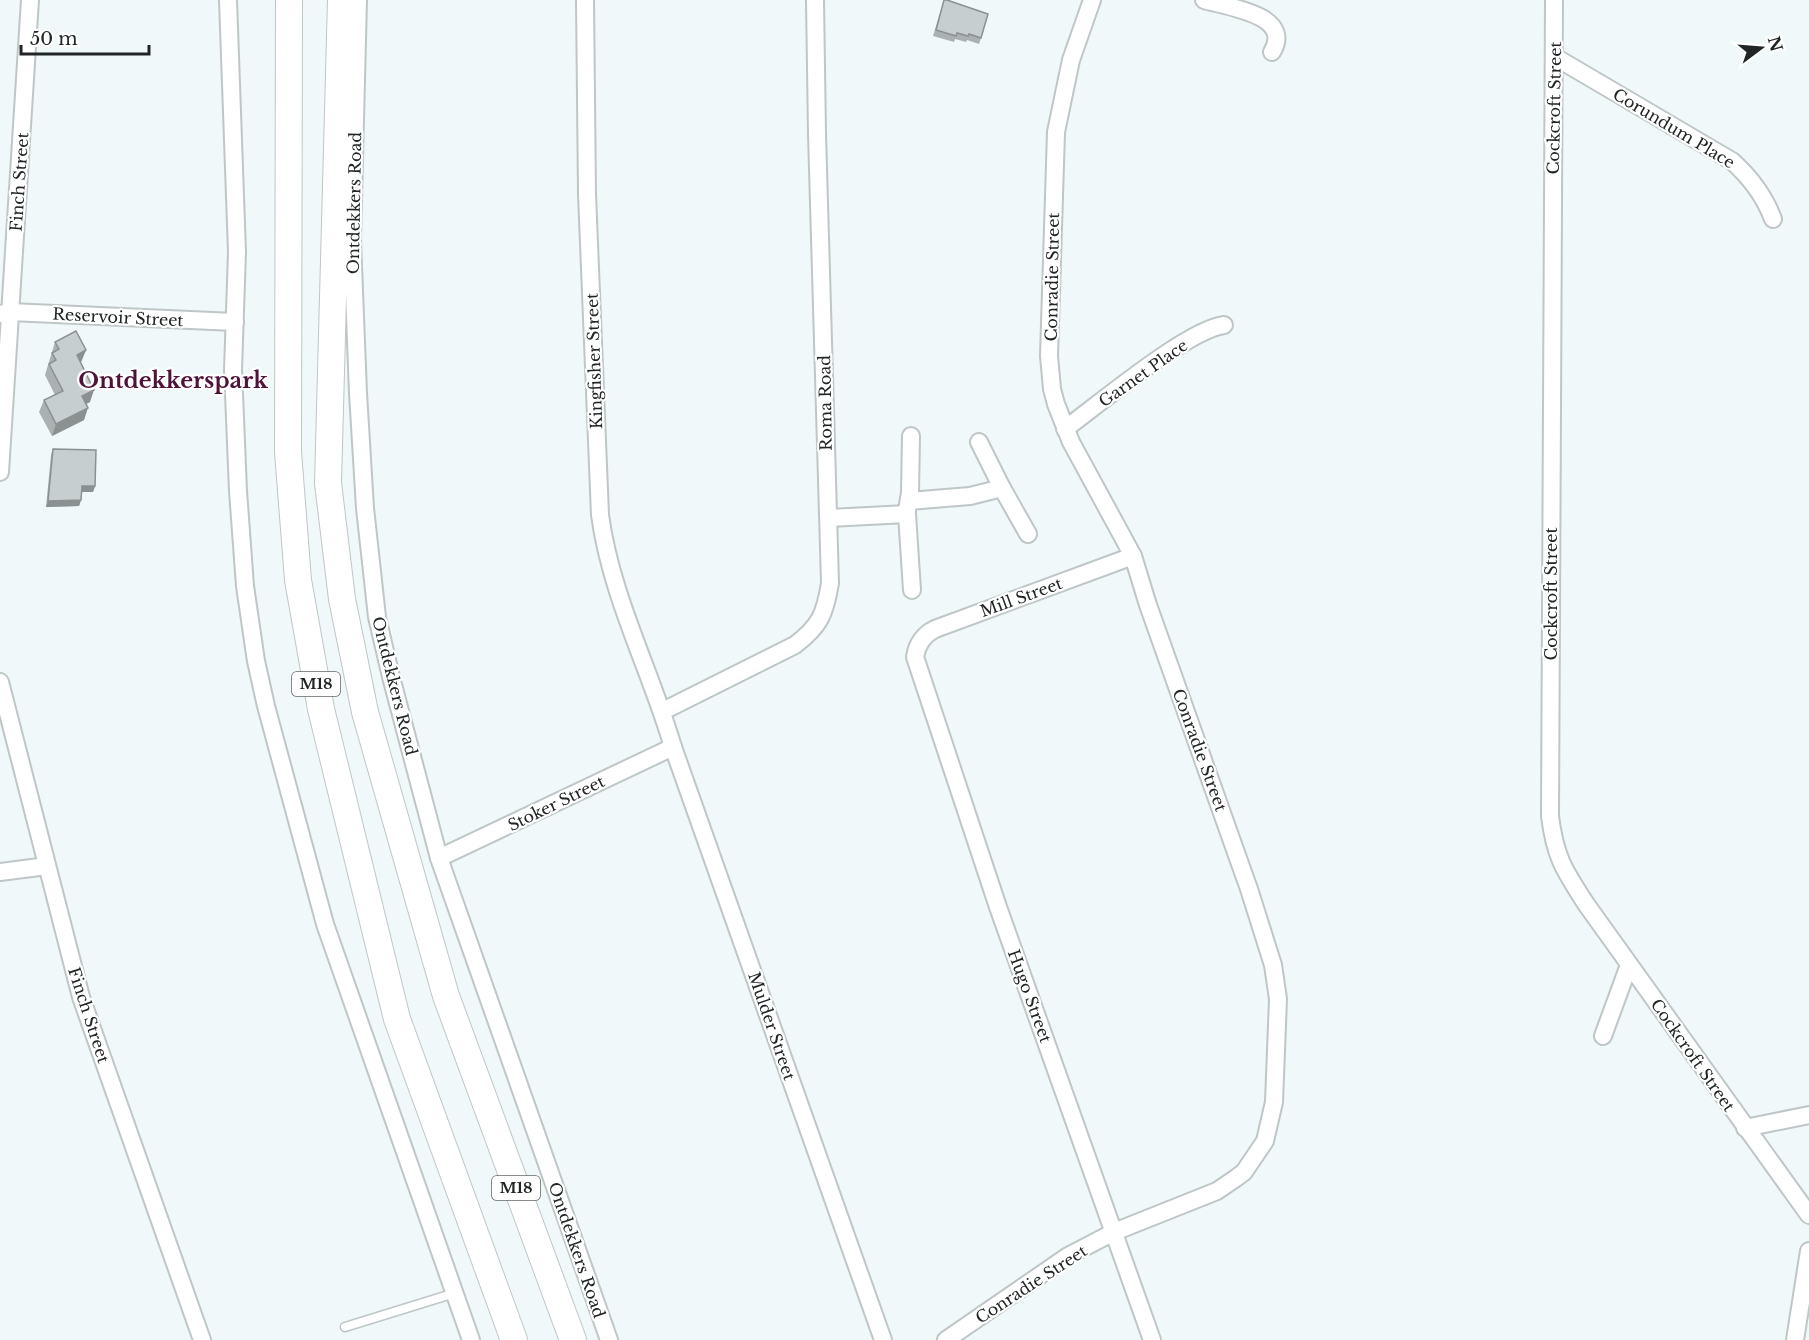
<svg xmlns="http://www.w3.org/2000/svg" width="1809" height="1340" font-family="'Libre Baskerville',serif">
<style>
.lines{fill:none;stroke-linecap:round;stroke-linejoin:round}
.lane-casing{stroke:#bfc6c7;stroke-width:11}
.street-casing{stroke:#bfc6c7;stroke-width:20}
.primary-casing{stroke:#bfc6c7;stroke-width:28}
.lane{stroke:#fff;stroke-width:8}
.street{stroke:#fff;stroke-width:16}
.primary{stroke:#fff;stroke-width:26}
.wall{fill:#abb1b2}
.shaded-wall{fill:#8b9091}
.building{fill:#c7cecf;stroke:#8b9091;stroke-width:1.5}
.labels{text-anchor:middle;stroke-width:4.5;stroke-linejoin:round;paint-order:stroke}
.shield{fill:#fff;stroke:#646666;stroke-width:1.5}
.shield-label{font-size:15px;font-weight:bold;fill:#222525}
.street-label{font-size:16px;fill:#222525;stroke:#fff}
.district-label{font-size:22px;font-weight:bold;fill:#4f1238;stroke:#fff}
</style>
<rect width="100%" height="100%" fill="#f0f8f9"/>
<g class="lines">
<g class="lane-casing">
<polyline id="lane" points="345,1327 455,1293"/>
</g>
<g class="street-casing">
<g id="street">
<polyline points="228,0 237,252 233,370 238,491 245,586 256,661 266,706 325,924 471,1340"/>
<polyline points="358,0 352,240 358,393 365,508 377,617 391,677 439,858 609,1340"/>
<path d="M585,0L587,194L600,515C611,596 650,669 673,747L883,1340"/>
<path d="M1204,0C1228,7 1294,15 1272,52"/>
<path d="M1554,0L1550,816C1555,857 1564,870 1586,904L1809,1215"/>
<path d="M1555,57L1732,161C1751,178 1764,195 1773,219"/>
<polyline points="0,314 10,312 235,322"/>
<path d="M1065,429C1099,404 1187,330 1224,325"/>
<polyline points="979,442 1002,488 1028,534"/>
<polyline points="0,472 30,0"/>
<polyline points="909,501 970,496 1002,488"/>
<polyline points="907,510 910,493 911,436"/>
<polyline points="829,518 907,514 912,590"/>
<path d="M1133,556L935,629C923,635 917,644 915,657L998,907L1152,1340"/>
<polyline points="0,682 81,997 202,1340"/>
<path d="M663,711L795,645C820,626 825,614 830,583L817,134L815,0"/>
<polyline points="439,858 673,747"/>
<polyline points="0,872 47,866"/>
<polyline points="1603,1036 1629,965"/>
<polyline points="1745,1128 1809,1115"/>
<polyline points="946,1340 1068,1256 1114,1232 1217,1191 1236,1178 1244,1172 1265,1141 1274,1102 1278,999 1273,965 1249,889 1148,605 1133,556 1071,442 1056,404 1052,389 1049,356 1056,132 1071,60 1092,0"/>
<polyline points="1795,1340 1809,1251"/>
</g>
</g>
<g class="primary-casing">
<g id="primary">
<polyline points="289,0 288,452 298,580 321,709 397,1019 514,1340"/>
<polyline points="341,0 328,483 342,599 365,712 446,996 573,1340"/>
</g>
</g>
<use href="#lane" class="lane"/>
<use href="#street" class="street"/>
<use href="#primary" class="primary"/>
</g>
<g class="wall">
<polygon points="944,0 981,38 979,44 967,40 966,42 955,39 954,42 933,36"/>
<polygon points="55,342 86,350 81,362 90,402 86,404 84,420 52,436 39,412 44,400 55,395 45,375"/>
<polygon points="53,449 95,486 93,492 81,492 81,500 79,506 46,507 51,455"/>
</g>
<g class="shaded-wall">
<polygon points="86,350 81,362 72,366 77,355"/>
<polygon points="94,390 90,402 78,408 82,396"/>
<polygon points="88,408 84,420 52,436 56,424"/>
<polygon points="82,486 95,486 93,492 80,492"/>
<polygon points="81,500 79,506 46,507 48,501"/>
</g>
<g class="building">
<polygon points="944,0 947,0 988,14 981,38 969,34 968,36 957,33 956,36 936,30"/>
<polygon points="76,331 86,350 77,355 94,390 82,396 88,408 56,424 44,400 63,391 49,364 56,360 52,353 59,349 55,342"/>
<polygon points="53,449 96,450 95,486 82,486 81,500 48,501"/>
</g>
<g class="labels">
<g class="shield">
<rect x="292" y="672" width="48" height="24" rx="4.5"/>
<rect x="492" y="1176" width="48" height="24" rx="4.5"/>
</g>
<g class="shield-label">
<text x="316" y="689">M18</text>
<text x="516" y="1193">M18</text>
</g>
<g class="street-label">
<text transform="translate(1554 108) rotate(-89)" y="6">Cockcroft Street</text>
<text transform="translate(1674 128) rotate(31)" y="6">Corundum Place</text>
<text transform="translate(19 182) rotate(-86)" y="6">Finch Street</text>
<text transform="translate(354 203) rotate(-89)" y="6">Ontdekkers Road</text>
<text transform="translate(1052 277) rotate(-89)" y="6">Conradie Street</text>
<text transform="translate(118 317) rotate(3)" y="6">Reservoir Street</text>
<text transform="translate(594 361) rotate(-92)" y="6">Kingfisher Street</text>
<text transform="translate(1143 373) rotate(-35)" y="6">Garnet Place</text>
<text transform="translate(825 403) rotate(-91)" y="6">Roma Road</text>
<text transform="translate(1551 594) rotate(-90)" y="6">Cockcroft Street</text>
<text transform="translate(1021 597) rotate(-20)" y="6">Mill Street</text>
<text transform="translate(395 686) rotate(76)" y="6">Ontdekkers Road</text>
<text transform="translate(1200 750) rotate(70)" y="6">Conradie Street</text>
<text transform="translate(556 803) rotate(-26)" y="6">Stoker Street</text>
<text transform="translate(1030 996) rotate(70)" y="6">Hugo Street</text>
<text transform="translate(89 1015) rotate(72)" y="6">Finch Street</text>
<text transform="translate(772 1026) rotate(71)" y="6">Mulder Street</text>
<text transform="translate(1693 1055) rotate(55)" y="6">Cockcroft Street</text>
<text transform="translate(577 1250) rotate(71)" y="6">Ontdekkers Road</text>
<text transform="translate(1031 1284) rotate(-33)" y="6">Conradie Street</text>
</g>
<g class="district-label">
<text x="173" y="388">Ontdekkerspark</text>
</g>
</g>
<g transform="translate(1761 48) rotate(74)" stroke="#ffffff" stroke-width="4.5" paint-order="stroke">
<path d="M0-4.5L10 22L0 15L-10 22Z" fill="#222525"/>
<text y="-9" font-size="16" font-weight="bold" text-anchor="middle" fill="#222525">N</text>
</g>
<path d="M21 45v9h128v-9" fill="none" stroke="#222525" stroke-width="3"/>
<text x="30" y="45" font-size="18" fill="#222525" stroke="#ffffff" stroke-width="4.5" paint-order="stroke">50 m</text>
</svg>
